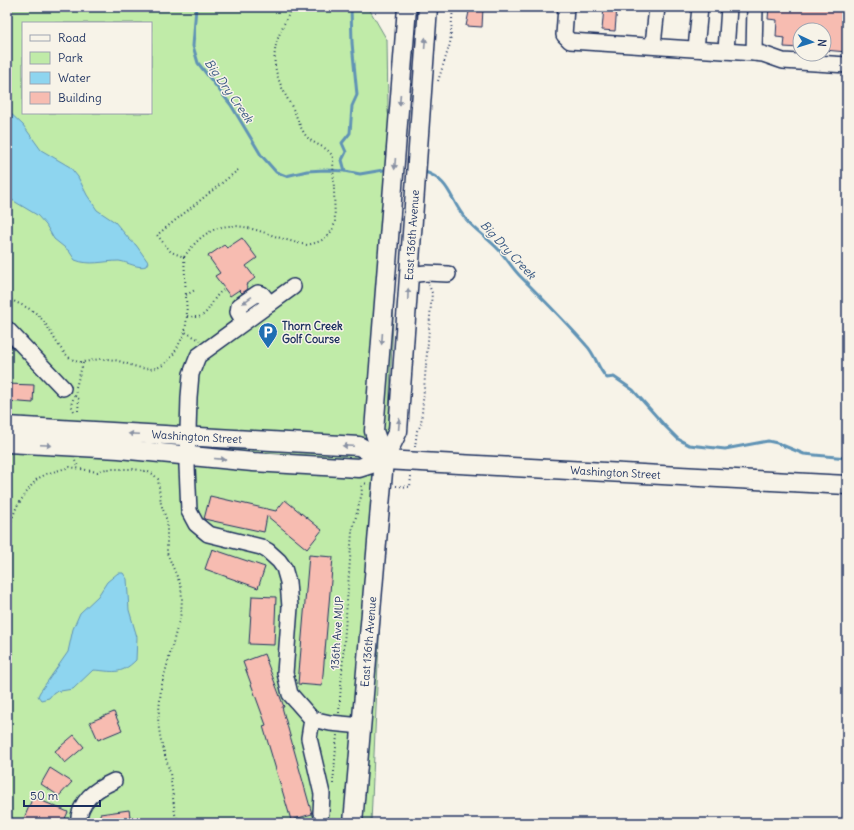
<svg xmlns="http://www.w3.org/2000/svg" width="854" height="830" font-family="Delius,sans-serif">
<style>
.green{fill:#c0eba8;stroke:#6e8d83;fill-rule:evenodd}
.water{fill:#8ed5ef;stroke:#6093b5}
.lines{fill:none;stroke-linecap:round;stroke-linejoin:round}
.stream{stroke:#6093b5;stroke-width:3}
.building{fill:#f7bcb1;stroke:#1b2f5e}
.minor-casing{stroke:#1b2f5e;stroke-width:18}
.major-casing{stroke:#1b2f5e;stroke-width:21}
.path{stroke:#1b2f5e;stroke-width:2;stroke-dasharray:1 3;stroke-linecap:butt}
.minor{stroke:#f7f3e8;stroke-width:15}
.major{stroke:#f7f3e8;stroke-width:18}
.oneway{fill:#8991a3}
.labels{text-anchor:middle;stroke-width:3;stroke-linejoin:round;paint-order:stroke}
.street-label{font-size:11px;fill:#1b2f5e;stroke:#f7f3e8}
.poi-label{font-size:11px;font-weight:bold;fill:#1b2f5e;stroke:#f7f3e8;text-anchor:start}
.water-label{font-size:12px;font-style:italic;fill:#385882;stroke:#f7f3e8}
</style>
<rect width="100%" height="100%" fill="#f7f3e8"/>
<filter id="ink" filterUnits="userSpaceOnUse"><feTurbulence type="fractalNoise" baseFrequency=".025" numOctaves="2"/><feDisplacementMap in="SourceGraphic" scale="8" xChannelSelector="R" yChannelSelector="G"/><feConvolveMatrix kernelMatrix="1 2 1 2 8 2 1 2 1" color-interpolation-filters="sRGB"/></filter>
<g filter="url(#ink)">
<path class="green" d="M7,7H368L387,40L388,112L390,121L397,230L371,823H7ZM23,23H151V113H23Z"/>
<g class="water">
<path d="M7,110L23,125L41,150L70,167L78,177L87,195L97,210L115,222L130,240L136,245L148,262L146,266C139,269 127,262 119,261C103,261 90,266 75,260L69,251L54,239L46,225L37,215L7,197Z"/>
<path d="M118,573H123L127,579L129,610L137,637L136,660C120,676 113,671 93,670L73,689L54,692L49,698L41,700L38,696L40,692L68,652L73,629L80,613L98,596L107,582Z"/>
</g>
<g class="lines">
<g class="stream">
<polyline points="196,7 193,46 198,63 231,105 261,155 276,172 286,176 307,171 325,170 345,171 360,174 389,169"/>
<polyline points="345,171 342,160 346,152 342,143 350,133 352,106 357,95 352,43 351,7"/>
<path d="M422,171C452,180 449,200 466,219C476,231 489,239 499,250C507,259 513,269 520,276C543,299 565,321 586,345C596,355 597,368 607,378L614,377L633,390L665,426L678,439L689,445L725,449L768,441L777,443L804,454L847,458"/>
</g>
</g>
<g class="building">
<polygon points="470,7 483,8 482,27 466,26"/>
<polygon points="604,7 617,7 615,31 602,30"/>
<polygon points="769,7 847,7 847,52 824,50 824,30 800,30 800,48 784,47 785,38 776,37 777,20 768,19"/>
<polygon points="242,238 257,258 246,266 255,278 246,285 248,289 242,293 239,290 230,296 215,276 220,273 208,256 224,245 227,248"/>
<polygon points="7,384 34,385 33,403 7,401"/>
<polygon points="210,496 276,511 285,500 322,530 307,549 267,516 264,532 204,519"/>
<polygon points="212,549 265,567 258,588 205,569"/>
<polygon points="309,555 333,557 322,686 298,684"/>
<polygon points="252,596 276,597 274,645 249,644"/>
<polygon points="264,654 284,707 282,707 312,814 291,820 263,726 266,725 243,662"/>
<polygon points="114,712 122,730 98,740 90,722"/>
<polygon points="74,735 84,747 65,763 55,751"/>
<polygon points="50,768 72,782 59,796 41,784"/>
<polygon points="33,797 68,812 63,823 22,823"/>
<polygon points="129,810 131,823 101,823 100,814"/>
</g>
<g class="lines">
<g class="minor-casing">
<g id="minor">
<polyline points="566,7 564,35 570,41 754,53 763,54 783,61 847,65"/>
<polyline points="653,45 657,7"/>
<polyline points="696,49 700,7"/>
<polyline points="726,51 729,7"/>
<polyline points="754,53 755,7"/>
<polyline points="408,275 426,273 448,274"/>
<polyline points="293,287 198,356 191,374 189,397 187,466 189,511 196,524 208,534 261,547 268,551 279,561 284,568 288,582 290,607 285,673 290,694 312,719 330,723 362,726"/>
<polyline points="244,322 238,312 239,306 258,293 262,294 270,304"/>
<polyline points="7,329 63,388"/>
<polyline points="312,719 309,738 322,794 321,813"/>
<path d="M78,823C80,800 94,790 114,781"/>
</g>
</g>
<g class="major-casing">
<g id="major">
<path id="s1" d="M7,426L359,446L384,460"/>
<path id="s2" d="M7,443L119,449L253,462L359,468L384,460L847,485"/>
<polyline points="384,460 374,431 407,7"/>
<path id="s3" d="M353,823L384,460L398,431L428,7"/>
</g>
</g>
<g class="path">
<polyline points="438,81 450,44 453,7"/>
<path d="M238,170L157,235L171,252L184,257C223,201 257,236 307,245C322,242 331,237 335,222L333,158C329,146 315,146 307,137C300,129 297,116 292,107C268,65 269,49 293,7"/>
<polyline points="184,257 187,316 185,332 200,340"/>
<polyline points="186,295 195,290"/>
<path d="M7,298C17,303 28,307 37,314C51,327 55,346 70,358C83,367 91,358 105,359C117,359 126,364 137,367C167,375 174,354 185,332"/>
<path d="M187,316C211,322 207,302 223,290"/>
<polyline points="76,387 83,363"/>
<polyline points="75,396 79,399 78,411"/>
<polyline points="74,411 71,405 76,391"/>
<polyline points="415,447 417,431 421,425 432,293 429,285"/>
<polyline points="75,461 79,468"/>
<polyline points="361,483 370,484"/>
<polyline points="396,486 410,487 411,476"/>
<polyline points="7,540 9,526 17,506 31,486 37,479 46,474 70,467 97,472 106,469 133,469 146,471 153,474 158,479 161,504 167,521 167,553 181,586 182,599 181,613 161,688 158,723 161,741 170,773 175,814 179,823"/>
<polyline points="7,561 9,580 7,588"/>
<polyline points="339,713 352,532 362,493 361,483"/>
<polyline points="333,784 337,735"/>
</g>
<use href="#minor" class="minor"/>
<use href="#major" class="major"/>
</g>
<defs><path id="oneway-solid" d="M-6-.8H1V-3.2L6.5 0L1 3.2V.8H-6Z"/></defs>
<g class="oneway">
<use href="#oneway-solid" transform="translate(425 43) rotate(-86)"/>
<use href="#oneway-solid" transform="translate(400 100) rotate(94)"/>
<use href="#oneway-solid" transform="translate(395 164) rotate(94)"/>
<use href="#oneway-solid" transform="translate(408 294) rotate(-88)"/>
<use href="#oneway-solid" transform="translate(247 300) rotate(145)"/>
<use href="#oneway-solid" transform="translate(382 339) rotate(94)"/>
<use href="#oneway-solid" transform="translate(399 424) rotate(-86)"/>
<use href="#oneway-solid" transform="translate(134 434) rotate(-177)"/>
<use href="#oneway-solid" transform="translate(46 445) rotate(3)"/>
<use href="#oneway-solid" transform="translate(348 446) rotate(-177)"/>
<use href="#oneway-solid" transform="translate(220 459) rotate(5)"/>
</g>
</g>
<defs>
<g id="parking-pin" transform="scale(1)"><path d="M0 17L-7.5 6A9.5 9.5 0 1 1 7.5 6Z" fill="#1f6fb2" stroke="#f7f3e8"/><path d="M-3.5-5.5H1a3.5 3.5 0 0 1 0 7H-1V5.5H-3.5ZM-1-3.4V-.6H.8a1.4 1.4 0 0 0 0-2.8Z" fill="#fff"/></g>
</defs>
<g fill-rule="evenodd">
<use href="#parking-pin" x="268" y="332"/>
</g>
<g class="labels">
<g class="street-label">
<text dy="4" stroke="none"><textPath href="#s3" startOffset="593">East 136th Avenue</textPath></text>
<text dy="4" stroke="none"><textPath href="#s1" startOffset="190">Washington Street</textPath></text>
<text dy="4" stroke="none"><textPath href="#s2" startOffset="611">Washington Street</textPath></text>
<text transform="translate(337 633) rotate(-86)" y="4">136th Ave MUP</text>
<text dy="4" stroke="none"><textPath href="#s3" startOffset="182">East 136th Avenue</textPath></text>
</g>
<g class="poi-label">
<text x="282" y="330">Thorn Creek<tspan x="282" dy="13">Golf Course</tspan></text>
</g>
<g class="water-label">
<text transform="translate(229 91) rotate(55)" y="4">Big Dry Creek</text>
<text transform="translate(508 250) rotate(47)" y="4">Big Dry Creek</text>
</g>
</g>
<rect width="854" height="830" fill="none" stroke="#f7f3e8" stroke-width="24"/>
<rect x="12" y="12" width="830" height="806" fill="none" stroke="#1b2f5e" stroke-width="1.5" filter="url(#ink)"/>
<rect x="22" y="22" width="130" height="92" fill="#f7f3e8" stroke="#9fa5b1"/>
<rect x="30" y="35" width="20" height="6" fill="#f7f3e8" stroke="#9fa5b1"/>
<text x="58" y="42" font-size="12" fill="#1b2f5e">Road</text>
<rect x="30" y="52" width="20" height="12" fill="#c0eba8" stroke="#9fa5b1"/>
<text x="58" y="62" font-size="12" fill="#1b2f5e">Park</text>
<rect x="30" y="72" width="20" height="12" fill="#8ed5ef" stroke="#9fa5b1"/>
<text x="58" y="82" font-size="12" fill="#1b2f5e">Water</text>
<rect x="30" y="92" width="20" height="12" fill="#f7bcb1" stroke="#9fa5b1"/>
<text x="58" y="102" font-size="12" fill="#1b2f5e">Building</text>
<g transform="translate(812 42) rotate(94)"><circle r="19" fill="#f7f3e8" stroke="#9fa5b1"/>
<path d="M0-3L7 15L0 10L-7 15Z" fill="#1f6fb2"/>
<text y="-6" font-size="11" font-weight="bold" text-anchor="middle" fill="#1b2f5e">N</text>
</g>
<path d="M24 800v6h76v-6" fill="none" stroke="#1b2f5e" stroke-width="2"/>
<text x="30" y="800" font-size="12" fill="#1b2f5e" stroke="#f7f3e8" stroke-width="3" paint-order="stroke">50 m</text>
</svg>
